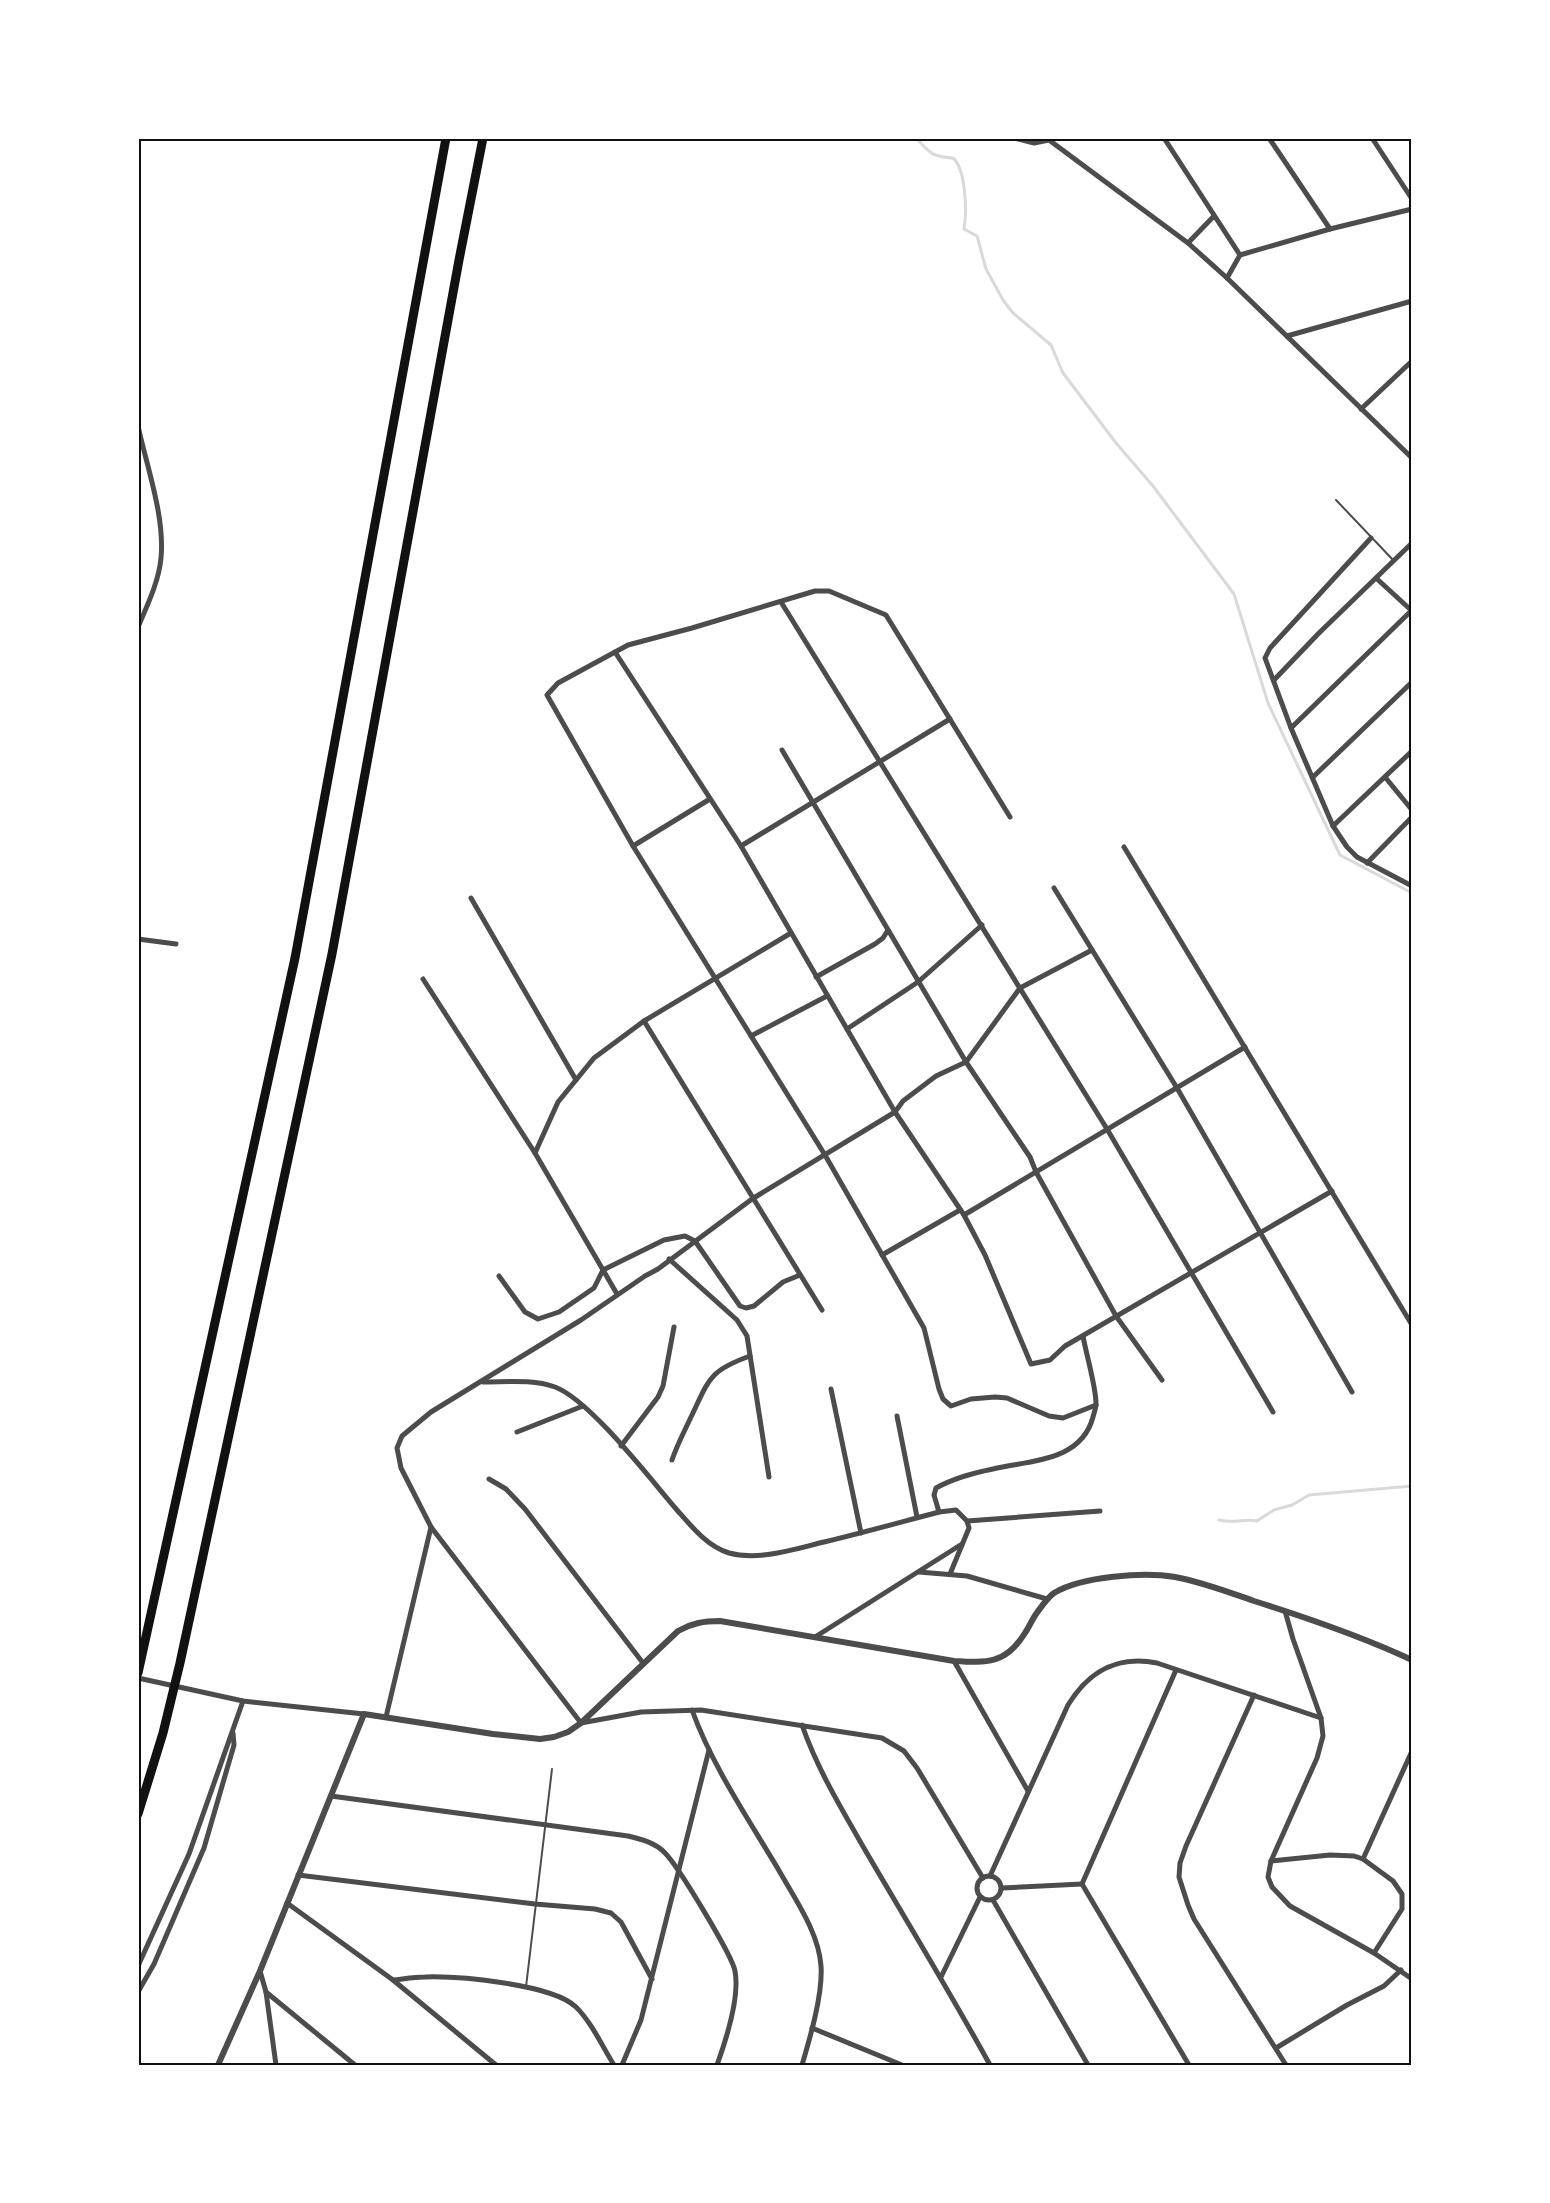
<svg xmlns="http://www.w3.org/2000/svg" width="1550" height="2203" font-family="'Exo 2',sans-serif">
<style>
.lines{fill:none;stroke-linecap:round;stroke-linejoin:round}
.stream{stroke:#d9d9d9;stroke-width:3}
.service{stroke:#4c4c4c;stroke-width:2}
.minor{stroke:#4c4c4c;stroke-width:5}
.tertiary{stroke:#4c4c4c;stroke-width:6}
.motorway{stroke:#111;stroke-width:9}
.neatline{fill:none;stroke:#111;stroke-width:2}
</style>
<rect width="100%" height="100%" fill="#fff"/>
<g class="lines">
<g class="stream">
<path d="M916,138C930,153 932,157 953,158C966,169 967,212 964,229L977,236L986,269L1003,300L1013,313L1051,345L1063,373L1116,443L1153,486L1234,594L1268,703L1340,855L1412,893"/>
<path d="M1219,1520C1235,1524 1245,1518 1257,1521L1274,1510L1292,1505L1309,1495L1412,1486"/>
</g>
<g class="service">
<polyline points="1336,500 1394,561"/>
<polyline points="526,1987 552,1769"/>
</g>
<g class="minor">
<polyline points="1014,138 1034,143 1049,140 1188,243 1227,278 1412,458"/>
<polyline points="1164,138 1240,255"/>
<polyline points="1269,138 1330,229"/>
<polyline points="1372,138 1412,199"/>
<polyline points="1188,243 1214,216"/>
<polyline points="1227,278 1240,255 1330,229 1412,209"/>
<polyline points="1287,336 1412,301"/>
<polyline points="1361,409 1412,361"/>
<path d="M138,426C147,467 165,517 161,558C159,581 147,606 138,627"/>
<polyline points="1371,538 1270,648 1265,658 1291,728 1333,826 1347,847 1357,857 1412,886"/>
<polyline points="1376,578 1412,611"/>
<polyline points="781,602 1107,1129 1273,1412"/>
<polyline points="615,652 741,846 895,1112 964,1215 985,1255 1031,1364 1050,1360 1065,1346 1332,1191"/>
<polyline points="1274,680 1319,633 1412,543"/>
<polyline points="1291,728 1411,611"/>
<polyline points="782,750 966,1062 1030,1157 1036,1172 1116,1316 1162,1380"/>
<polyline points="1313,777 1412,682"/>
<polyline points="1385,777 1412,810"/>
<polyline points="1010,817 886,615 829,591 815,591 692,628 628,645 558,683 547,695 633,846 825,1155 924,1328 939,1389 943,1399 951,1406 971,1399 995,1397 1007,1398 1049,1416 1063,1418 1096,1405"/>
<polyline points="1333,826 1412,751"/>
<polyline points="633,846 710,799"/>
<polyline points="741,846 950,719"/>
<polyline points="1124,847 1412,1325"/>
<polyline points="1367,863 1412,817"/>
<polyline points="1054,888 1177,1088 1352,1392"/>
<polyline points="471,898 576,1080"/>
<polyline points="138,939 176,944"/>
<polyline points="816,977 875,944 883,938 888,930"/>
<polyline points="423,979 535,1153 617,1294"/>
<polyline points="644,1021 822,1310"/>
<polyline points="847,1029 918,982 982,925"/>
<polyline points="751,1036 827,996"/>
<polyline points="535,1153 558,1102 594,1058 644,1021 791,933"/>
<polyline points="964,1215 1245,1047"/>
<polyline points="882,1255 960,1210"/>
<polyline points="669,1259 737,1320 747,1336 769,1477"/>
<polyline points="499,1276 525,1312 538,1319 559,1312 594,1288 603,1270 664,1240 685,1236 695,1241 740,1306 746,1308 754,1306 783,1282 800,1275"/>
<path d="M483,1382C507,1382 533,1379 555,1387C590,1400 651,1480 677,1510C692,1527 707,1546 729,1553C759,1561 795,1549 824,1542C862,1533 901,1522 939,1512L956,1510L967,1521L969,1528L950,1574"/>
<polyline points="831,1389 861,1533"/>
<polyline points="897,1416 917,1517"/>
<polyline points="517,1432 583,1406"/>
<polyline points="621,1446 658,1397 663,1386 674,1327"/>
<path d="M672,1460C677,1445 684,1432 691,1417C709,1380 708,1371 750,1356"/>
<polyline points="489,1479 506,1489 525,1509 643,1663"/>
<path d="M939,1512L934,1495L936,1488C954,1478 973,1473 993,1469C1030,1460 1081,1462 1093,1417C1094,1413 1096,1408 1096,1404C1096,1386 1086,1354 1083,1336"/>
<polyline points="967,1521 1100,1511"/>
<polyline points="431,1527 581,1723 641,1712 701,1710 882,1738 904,1751 917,1768 983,1878"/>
<polyline points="919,1572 967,1576 1047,1599"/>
<polyline points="1285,1611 1293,1639 1321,1718 1323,1736 1317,1758 1271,1861 1268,1877 1272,1887 1290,1906 1374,1953 1412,1979"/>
<polyline points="815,1637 962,1544"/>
<polyline points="954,1661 1028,1791"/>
<polyline points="1176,1670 1082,1884 1189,2065"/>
<polyline points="138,1678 243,1701 364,1714"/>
<polyline points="1254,1695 1186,1846 1180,1863 1179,1877 1188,1905 1194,1919 1286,2065"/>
<path d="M692,1710C713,1768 750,1821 781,1874C797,1902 819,1934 821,1966C823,1994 810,2038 802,2065"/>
<polyline points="386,1717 431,1527 401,1468 397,1448 402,1436 431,1412 581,1320 645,1276 658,1269 752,1199 895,1112 903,1101 936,1076 966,1062 1020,988 1092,950"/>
<path d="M802,1725C818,1771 844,1813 868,1855C909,1925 951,1994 990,2065"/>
<path d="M331,1796L628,1836C641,1839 656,1843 665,1853C678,1866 732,1955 735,1971C740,1997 726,2040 717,2065"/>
<polyline points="1363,1859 1412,1751"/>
<polyline points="1271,1861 1330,1855 1354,1856 1363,1859 1393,1881 1402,1894 1402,1909 1374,1953"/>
<polyline points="298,1875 535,1904 595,1909 611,1913 621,1922 652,1979"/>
<circle cx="989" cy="1888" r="12"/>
<path d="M990,1876L1068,1705C1089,1671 1117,1655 1157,1663L1321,1718"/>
<polyline points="1002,1888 1082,1884"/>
<polyline points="993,1900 1088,2065"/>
<polyline points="287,1903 393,1980 496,2065"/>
<polyline points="138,1966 189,1854 243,1701"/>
<polyline points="260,1971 266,1992 276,2065"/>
<polyline points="941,1977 980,1897"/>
<path d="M393,1980C403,1979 414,1977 425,1977C459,1976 552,1984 576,2007C592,2023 602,2046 614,2065"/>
<polyline points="138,1992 154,1964 204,1848 234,1745 233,1733"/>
<polyline points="266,1992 355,2065"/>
<polyline points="812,2028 902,2065"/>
<polyline points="1276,2048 1347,2005 1384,1986 1401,1970"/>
<polyline points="622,2065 641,2020 709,1750"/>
</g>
<path class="tertiary" d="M218,2065L260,1971L364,1714L493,1734L540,1739L554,1737L568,1732L581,1723L678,1631C692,1623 704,1621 720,1621L954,1661C987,1663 1006,1664 1025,1633C1029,1627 1032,1620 1036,1614C1042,1606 1047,1598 1054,1593C1082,1576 1144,1572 1175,1577C1202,1582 1228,1592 1254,1601C1308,1618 1361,1636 1412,1660"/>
<g class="motorway">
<polyline points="138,1673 295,958 446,138"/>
<polyline points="138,1814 163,1733 180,1663 332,954 459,260 483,138"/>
</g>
</g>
<rect width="1550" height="2203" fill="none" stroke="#ffffff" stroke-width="279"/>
<rect x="140" y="140" width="1270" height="1924" class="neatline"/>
</svg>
